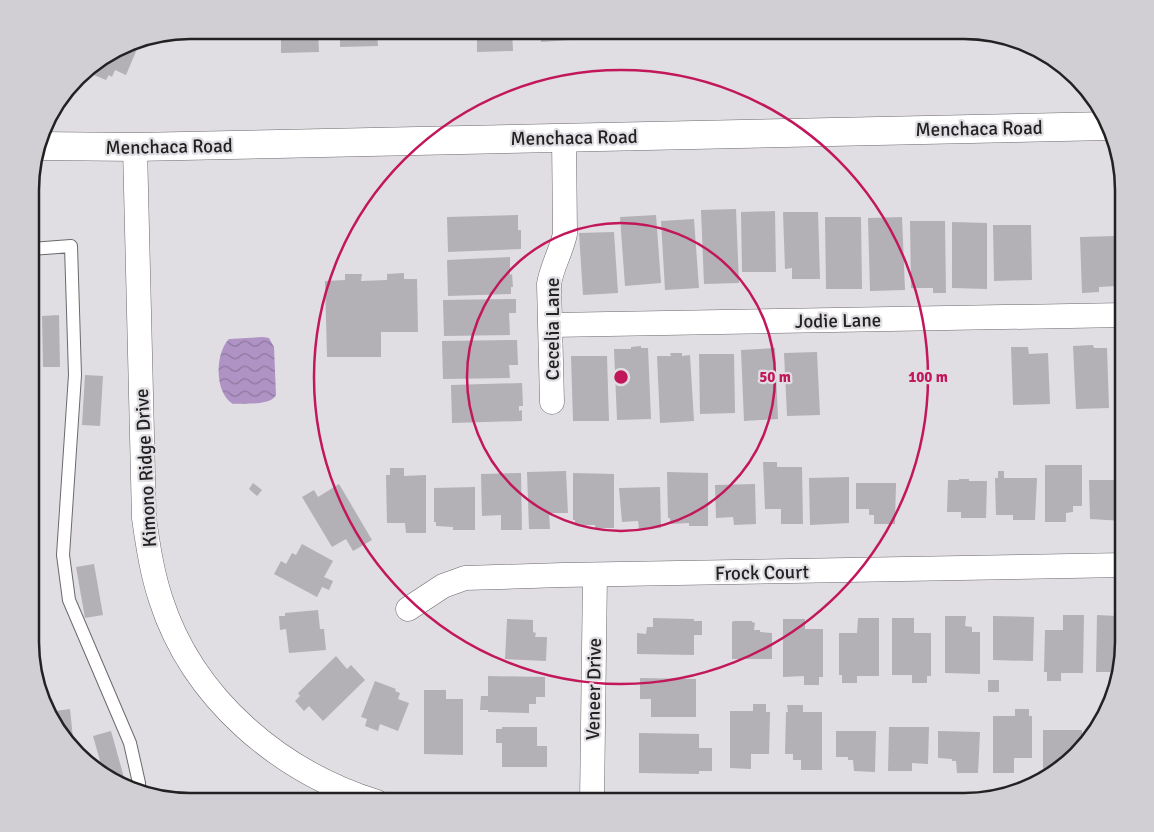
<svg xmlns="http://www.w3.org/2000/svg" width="1154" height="832" font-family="Signika,sans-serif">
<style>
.water{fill:url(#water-waves)}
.building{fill:#b3b1b5}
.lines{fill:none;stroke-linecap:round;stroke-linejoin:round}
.lane-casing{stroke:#6b696d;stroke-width:14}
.street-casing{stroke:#6b696d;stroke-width:25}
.secondary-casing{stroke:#6b696d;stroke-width:29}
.lane{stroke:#fff;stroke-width:12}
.street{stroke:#fff;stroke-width:24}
.secondary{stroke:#fff;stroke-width:28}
.ring{fill:none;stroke:#c2185b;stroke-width:2.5}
.labels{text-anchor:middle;stroke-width:4.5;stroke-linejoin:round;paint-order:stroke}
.street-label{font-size:19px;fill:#232223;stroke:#e0dee2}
.rim{fill:none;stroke:#232223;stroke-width:2.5}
.centre{fill:#c2185b;stroke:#e0dee2;stroke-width:2.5}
.ring-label{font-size:15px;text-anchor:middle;font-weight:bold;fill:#c2185b;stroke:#e0dee2;stroke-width:4.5;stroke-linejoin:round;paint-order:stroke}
</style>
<defs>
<pattern id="water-waves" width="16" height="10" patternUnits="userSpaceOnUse" patternTransform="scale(1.25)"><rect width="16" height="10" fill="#af93c4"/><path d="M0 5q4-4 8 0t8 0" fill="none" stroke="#8e789f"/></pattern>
</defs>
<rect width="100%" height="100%" fill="#e0dee2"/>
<path class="water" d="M263,337L269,338L274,347L276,395C271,406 244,403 233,404C214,393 215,353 229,339Z"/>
<g class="building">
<polygon points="281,30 318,30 319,52 281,53"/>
<polygon points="340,30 377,30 378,46 340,47"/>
<polygon points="411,30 463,30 462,34 411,32"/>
<polygon points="477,30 512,30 513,51 477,52"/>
<polygon points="541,30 583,30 584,39 541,42"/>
<polygon points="610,30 629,30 614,38"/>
<polygon points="136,40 140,42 126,75 115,70 112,77 109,75 106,80 84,71"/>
<polygon points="736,209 739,283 704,284 701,210"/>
<polygon points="775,211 776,272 742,272 741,212"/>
<polygon points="783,212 818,212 820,279 792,279 792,268 785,269"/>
<polygon points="518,215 518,230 521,230 521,249 448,252 447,217"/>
<polygon points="656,215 661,283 625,286 620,217"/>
<polygon points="825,217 861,217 862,289 826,289"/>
<polygon points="902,217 905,290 870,291 868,218"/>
<polygon points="694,219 699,288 665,290 661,221"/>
<polygon points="910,221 945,221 946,293 933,293 933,288 911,288"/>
<polygon points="952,222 987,223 987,289 952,288"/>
<polygon points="1120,223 1124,223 1124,285 1121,285"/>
<polygon points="993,225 1031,225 1032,280 994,281"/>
<polygon points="614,232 618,293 583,295 579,233"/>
<polygon points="1116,236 1117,286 1099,287 1099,292 1082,293 1080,237"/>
<polygon points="510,257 510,275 512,274 513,287 511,287 511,294 448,296 447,260"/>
<polygon points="404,273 404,279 417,279 418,332 381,332 381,357 327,357 325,281 345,280 345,274 362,274 361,281 387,280 387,274"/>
<polygon points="516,299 516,313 509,313 510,335 444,336 443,300"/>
<polygon points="59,315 60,367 43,367 42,316"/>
<polygon points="517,340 518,365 509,365 510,378 443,379 442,341"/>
<polygon points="1114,340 1124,340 1124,407 1115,407"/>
<polygon points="1093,345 1094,348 1107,348 1109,408 1076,409 1073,346"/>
<polygon points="641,346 641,348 648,348 651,419 617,420 614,349 631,349 631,347"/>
<polygon points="1011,347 1028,347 1029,354 1048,353 1050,404 1013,405"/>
<polygon points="775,348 778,419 744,421 741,350"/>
<polygon points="817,352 820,415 787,416 784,353"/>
<polygon points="670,353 682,353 682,356 690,355 694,421 660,423 657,356 671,356"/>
<polygon points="699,354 734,354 735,413 700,414"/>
<polygon points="571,356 607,356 609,421 573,421"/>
<polygon points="85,375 103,376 100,426 82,425"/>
<polygon points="522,383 523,406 519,406 519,411 522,410 522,421 452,423 451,385"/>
<polygon points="763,462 777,462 777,467 802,467 803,524 781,524 781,509 765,509"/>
<polygon points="1045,465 1082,465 1082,506 1073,506 1073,512 1066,513 1066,522 1045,522"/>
<polygon points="390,468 404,468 404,476 426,475 426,533 406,533 405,523 387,523 386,475 390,475"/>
<polygon points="566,471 568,513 549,513 550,529 529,529 527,472"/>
<polygon points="998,471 1004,471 1004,478 1037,478 1035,520 1013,520 1013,515 996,515 995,478 998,478"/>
<polygon points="667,472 708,473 708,526 689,526 689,523 670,524 670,518 668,518"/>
<polygon points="521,473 522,530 501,530 501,515 482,516 481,474"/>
<polygon points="573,473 614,474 614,528 595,528 595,525 575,525 575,520 573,520"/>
<polygon points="849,477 849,523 810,525 809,478"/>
<polygon points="959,479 969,479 969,481 987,481 986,518 961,518 961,512 947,512 948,480 959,480"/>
<polygon points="1089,480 1124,480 1124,521 1090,519"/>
<polygon points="253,483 262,490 257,496 249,489"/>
<polygon points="856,483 896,483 895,524 874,524 874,515 869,515 869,509 856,509"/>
<polygon points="339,484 372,540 353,551 346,539 332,547 302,497 314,490 318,497"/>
<polygon points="755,484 756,524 734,525 733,517 716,518 715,485"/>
<polygon points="475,487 475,530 453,530 453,527 436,526 436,522 434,522 434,488"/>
<polygon points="660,487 661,528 639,529 638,521 622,522 619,488"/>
<polygon points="302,544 333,561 324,577 333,581 329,590 322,587 317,597 274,574 281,561 286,564 292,553 296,555"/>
<polygon points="94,564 103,615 85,618 76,567"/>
<polygon points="318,610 320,629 324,629 326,650 289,653 286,629 280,630 279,616 285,616 285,613"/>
<polygon points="1063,615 1084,615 1083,673 1061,673 1061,681 1047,681 1047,672 1044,672 1045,630 1063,630"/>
<polygon points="1097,615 1117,616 1117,625 1124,625 1124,653 1120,672 1096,672"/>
<polygon points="945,616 966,616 965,626 972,627 972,632 980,632 980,674 945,673"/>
<polygon points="993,616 1034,617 1033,661 993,660"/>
<polygon points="653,618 694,619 694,621 702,621 702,635 694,635 694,655 637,654 637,633 646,634 647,627 653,627"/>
<polygon points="858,618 879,618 879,676 857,676 857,683 842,683 842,675 839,675 839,633 857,633"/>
<polygon points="892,618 914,618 914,633 931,633 931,676 927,676 927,683 912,683 912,675 892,675"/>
<polygon points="507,619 533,620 533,632 536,633 535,637 547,637 546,661 505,659"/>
<polygon points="783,619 805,619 805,629 823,629 823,677 819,677 819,685 804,685 804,676 783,677"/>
<polygon points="734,621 752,621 752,622 755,623 754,630 760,630 760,632 772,633 772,659 732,659 732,622"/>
<polygon points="336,656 347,669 351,665 365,680 323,721 309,706 304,711 295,701 300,696 298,693"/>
<polygon points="488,676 545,677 545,697 536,697 536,704 529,704 529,713 488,712 488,710 480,710 481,696 488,696"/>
<polygon points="640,678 696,679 696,717 651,717 651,699 640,699"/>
<rect x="988" y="680" width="11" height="12"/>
<polygon points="375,681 396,689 395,691 400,693 398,699 409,703 398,731 380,724 378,731 365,726 367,719 361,717"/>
<polygon points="424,690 446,690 446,699 463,699 463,755 424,754"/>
<polygon points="753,704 766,704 766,712 770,712 769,754 751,754 751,769 730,768 730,711 753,711"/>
<polygon points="787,705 803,705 803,712 822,712 822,770 801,770 801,760 793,760 793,754 785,754 786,712 788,712"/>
<polygon points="70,709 74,748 51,722 48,712"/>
<polygon points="1015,709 1029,709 1029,716 1032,716 1032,758 1014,758 1014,773 993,773 993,716 1015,716"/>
<polygon points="1094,717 1103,718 1094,734"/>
<polygon points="502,727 537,727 537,746 547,746 547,767 502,767 502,743 496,743 496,729 502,729"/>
<polygon points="889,727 929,727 928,764 912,763 912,771 888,771"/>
<polygon points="1043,730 1082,730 1082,747 1050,774 1043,773"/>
<polygon points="111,731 125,781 118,783 104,775 93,736"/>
<polygon points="836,731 876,731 875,772 854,771 853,760 848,760 848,757 836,757"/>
<polygon points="938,731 980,732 978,773 957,773 956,761 952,761 952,759 938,758"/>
<polygon points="639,733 699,734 699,748 712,748 712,771 699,771 699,774 639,773"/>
</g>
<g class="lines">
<g class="lane-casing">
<polyline id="lane" points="31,249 71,246 75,375 63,555 69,600 130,743 139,783 139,794"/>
</g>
<g class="street-casing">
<g id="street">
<path d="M135,147L144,518C148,546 152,573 161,600C193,699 280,772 377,802"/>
<polyline points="552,325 1124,315"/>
<path d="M552,402L549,284C552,266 561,252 565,234L564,137"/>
<polyline points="408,609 443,586 465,578 563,575 1124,565"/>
<polyline points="592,802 595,575"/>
</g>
</g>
<g class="secondary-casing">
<polyline id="secondary" points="39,146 135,147 1109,126"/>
</g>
<use href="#lane" class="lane"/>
<use href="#street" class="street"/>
<use href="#secondary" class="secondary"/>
</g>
<g class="ring">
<circle cx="621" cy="377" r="154"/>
<circle cx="621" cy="377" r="307"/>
</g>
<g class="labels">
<g class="street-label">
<text transform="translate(979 128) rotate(-1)" y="7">Menchaca Road</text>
<text transform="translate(574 137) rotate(-1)" y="7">Menchaca Road</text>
<text transform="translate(169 146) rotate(-1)" y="7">Menchaca Road</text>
<text transform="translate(838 320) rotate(-1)" y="7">Jodie Lane</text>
<text transform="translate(552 329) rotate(-90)" y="7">Cecelia Lane</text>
<text transform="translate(145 468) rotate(-93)" y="7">Kimono Ridge Drive</text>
<text transform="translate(762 572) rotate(-1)" y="7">Frock Court</text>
<text transform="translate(593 689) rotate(-89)" y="7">Veneer Drive</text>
</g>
</g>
<path d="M0 0H1154V832H0ZM190 39H964A151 151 0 0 1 1115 190V642A151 151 0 0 1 964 793H190A151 151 0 0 1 39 642V190A151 151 0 0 1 190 39Z" fill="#d1cfd3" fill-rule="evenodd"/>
<path class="rim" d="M190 39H964A151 151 0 0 1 1115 190V642A151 151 0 0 1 964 793H190A151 151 0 0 1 39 642V190A151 151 0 0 1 190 39Z"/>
<circle cx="621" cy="377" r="8" class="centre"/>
<g class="ring-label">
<text x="775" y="382">50 m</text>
<text x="928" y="382">100 m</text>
</g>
</svg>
